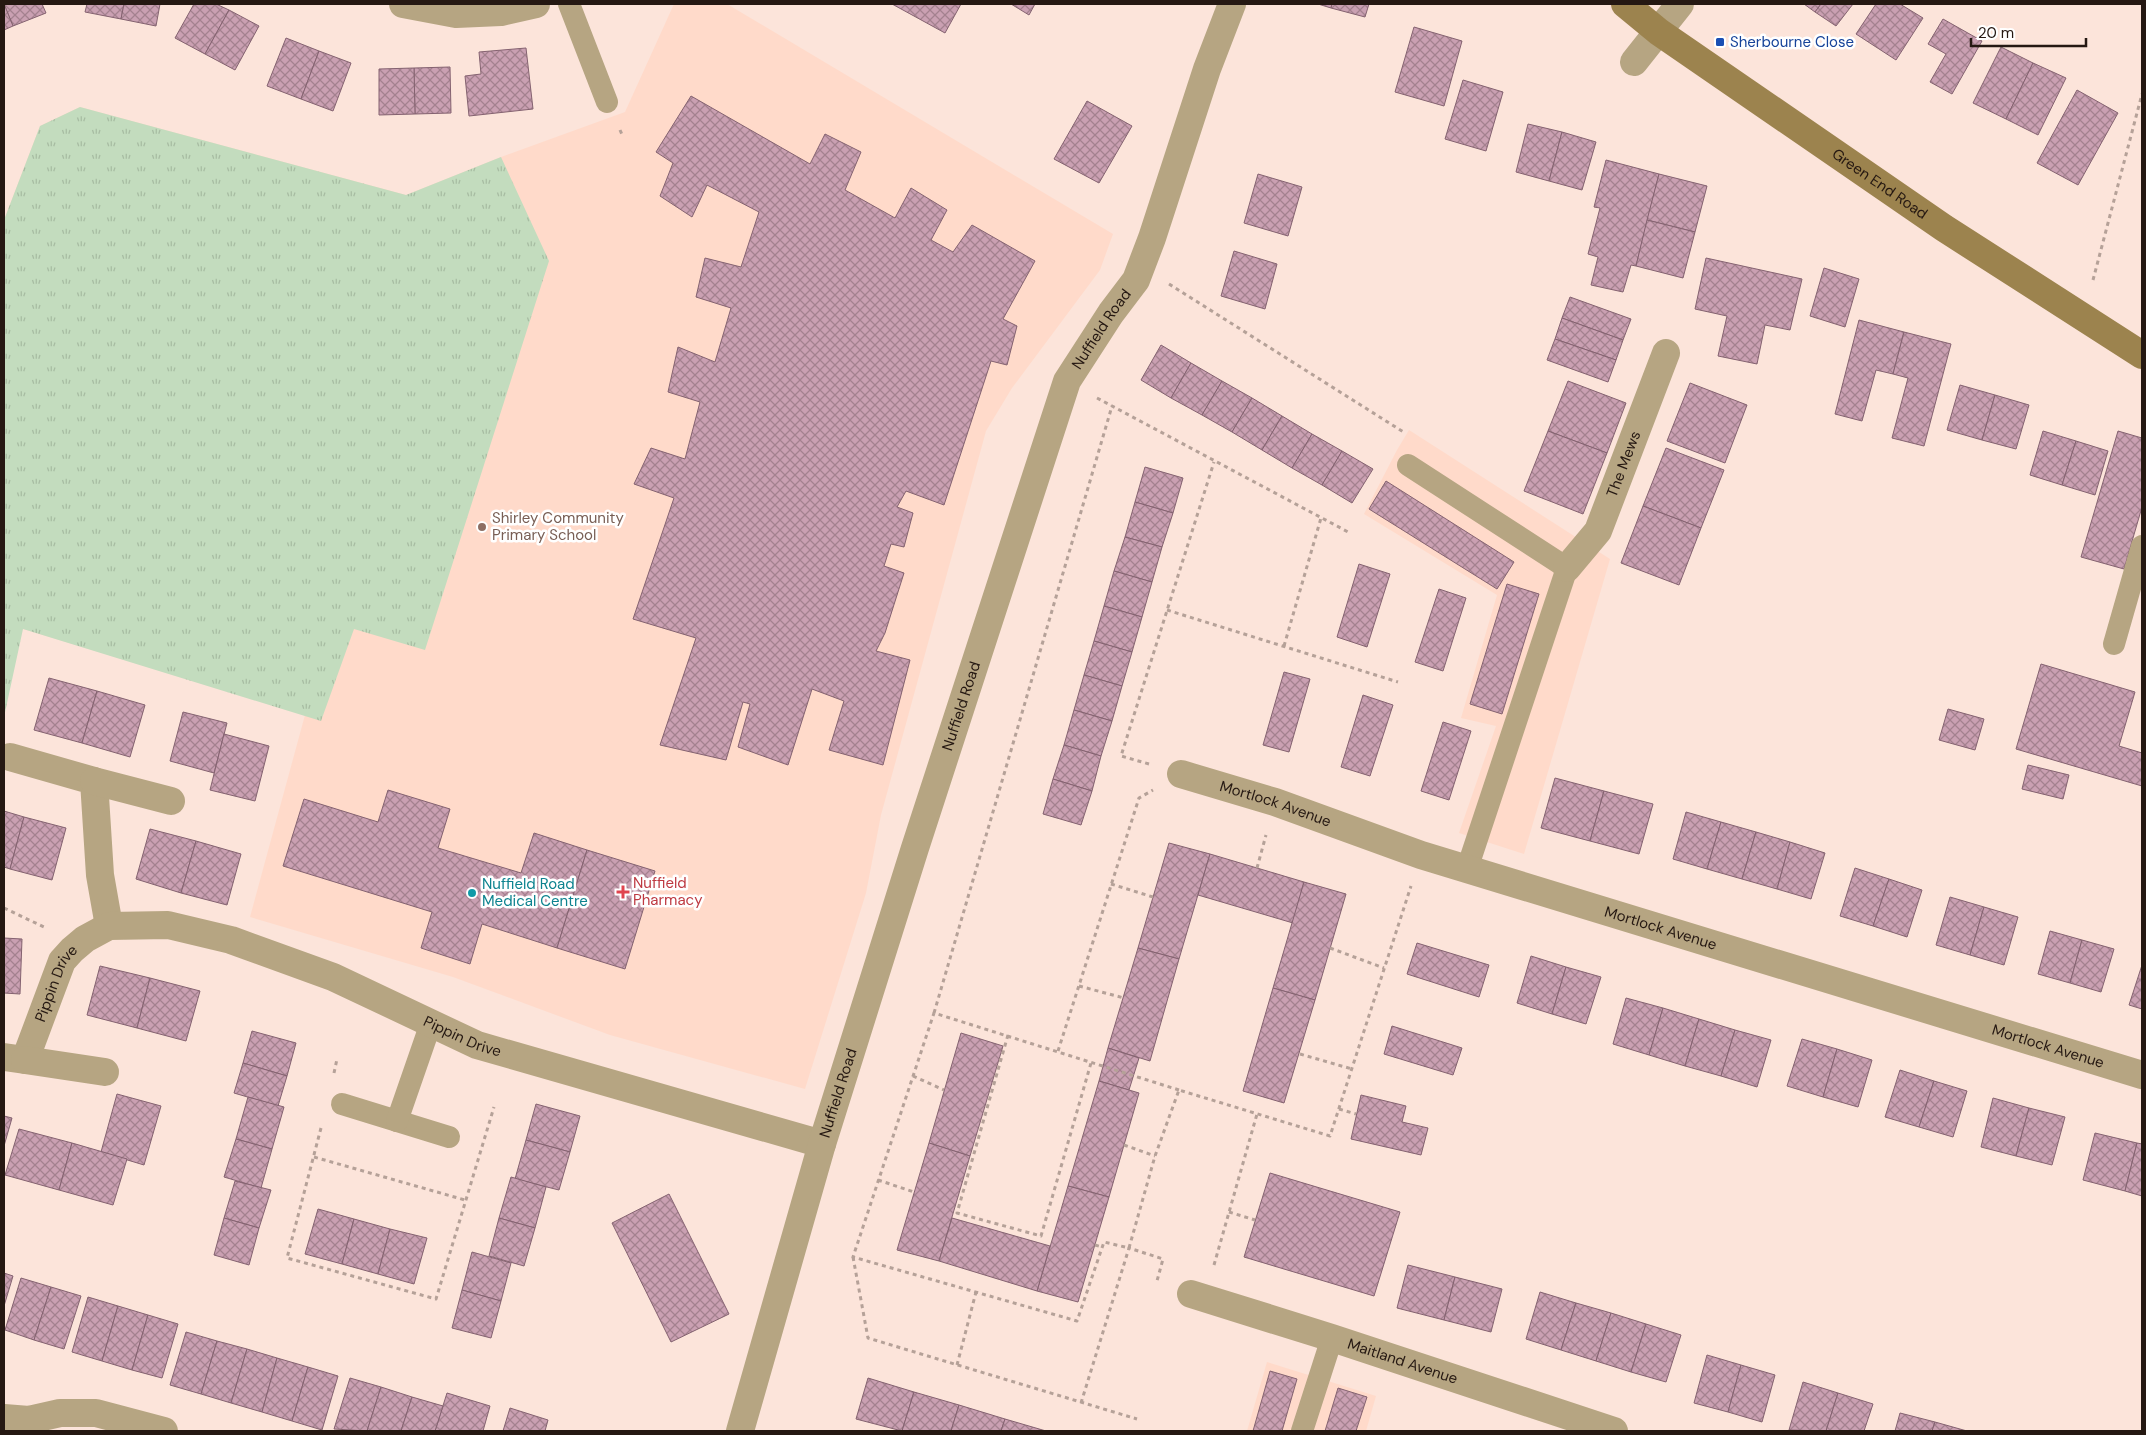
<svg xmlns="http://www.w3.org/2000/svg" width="2146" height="1435" font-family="'DM Sans',sans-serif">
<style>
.built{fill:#ffdaca}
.park{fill:url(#park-tufts)}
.building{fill:url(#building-cross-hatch);stroke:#846270}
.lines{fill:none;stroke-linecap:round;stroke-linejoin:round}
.path{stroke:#b5a198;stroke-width:3;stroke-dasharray:4 4;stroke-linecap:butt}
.lane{stroke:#b6a582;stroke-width:22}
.street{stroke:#b6a582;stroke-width:28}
.secondary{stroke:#9c834e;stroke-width:28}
.transit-dot{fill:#1a4fb4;stroke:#fff;stroke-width:2}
.education-dot{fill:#8d6e63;stroke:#fff;stroke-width:2}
.health-dot{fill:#e0444e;stroke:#fff;stroke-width:2}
.culture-dot{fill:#0f9aa8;stroke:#fff;stroke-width:2}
.labels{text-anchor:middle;stroke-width:5;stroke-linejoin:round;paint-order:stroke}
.transit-label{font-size:15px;fill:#164399;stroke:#fff;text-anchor:start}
.street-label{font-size:15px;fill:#251812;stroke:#fff}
.education-label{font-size:15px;fill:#785e54;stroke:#fff;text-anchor:start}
.health-label{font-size:15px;fill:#be3a42;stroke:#fff;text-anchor:start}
.culture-label{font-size:15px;fill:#0d838f;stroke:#fff;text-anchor:start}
</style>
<defs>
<pattern id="park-tufts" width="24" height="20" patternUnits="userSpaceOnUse" patternTransform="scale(1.25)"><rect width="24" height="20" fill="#c3dcbe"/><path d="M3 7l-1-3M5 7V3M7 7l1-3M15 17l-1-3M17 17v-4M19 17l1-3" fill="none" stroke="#a7bca2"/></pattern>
<pattern id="building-cross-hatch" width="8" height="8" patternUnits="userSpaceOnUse" patternTransform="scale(1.25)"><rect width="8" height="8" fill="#caa0b2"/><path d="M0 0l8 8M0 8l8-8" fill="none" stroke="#a4818f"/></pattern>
</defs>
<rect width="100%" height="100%" fill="#fce4da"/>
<g class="built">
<polygon points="674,4 727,4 1113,234 1100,270 1012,388 986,431 881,815 866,893 805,1089 610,1035 453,977 250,917 305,715 4,623 4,220 40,126 80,107 406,195 501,157 625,112"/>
<polygon points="1409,430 1610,559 1524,854 1459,833 1496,726 1461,718 1497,595 1364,514 1397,450"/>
<polygon points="1267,1362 1376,1396 1366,1431 1247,1431"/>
</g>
<polygon class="park" points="80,107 406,195 501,157 549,261 425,650 354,629 321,721 23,629 4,717 4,220 40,126"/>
<g class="building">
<polygon points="4,4 42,4 46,13 13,26"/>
<polygon points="4,4 13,26 4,30"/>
<polygon points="87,4 124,4 121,19 85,12"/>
<polygon points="124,4 160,4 156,26 121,19"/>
<polygon points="194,4 216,4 229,10 205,54 175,38"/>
<polygon points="892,4 961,4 945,33"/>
<polygon points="1011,4 1035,4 1029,15"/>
<polygon points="1318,4 1332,4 1331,8"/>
<polygon points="1332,4 1369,4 1365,17 1331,8"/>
<polygon points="1804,4 1821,4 1815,12"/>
<polygon points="1821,4 1853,4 1836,26 1815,12"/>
<polygon points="1876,4 1900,4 1923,18 1896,60 1856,34"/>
<polygon points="229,10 259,26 235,70 205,54"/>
<polygon points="1943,19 1982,41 1952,94 1930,82 1946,54 1928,44"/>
<polygon points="1414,27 1462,41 1444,106 1395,92"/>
<polygon points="286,38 319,51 301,99 267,86"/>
<polygon points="2001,47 2033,63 2006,119 1973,103"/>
<polygon points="526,48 533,109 469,116 465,76 481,74 479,52"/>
<polygon points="319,51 351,63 333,111 301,99"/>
<polygon points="2033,63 2066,78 2038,135 2006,119"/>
<polygon points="450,67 451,113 415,114 414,68"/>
<polygon points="414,68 415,114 379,115 379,69"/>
<polygon points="1463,80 1503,92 1486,151 1445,139"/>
<polygon points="2077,90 2118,113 2078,185 2037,163"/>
<polygon points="691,96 810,164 825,134 861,152 845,190 895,218 911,188 947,210 931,240 953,252 972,225 1035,261 1003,319 1017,326 1007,365 991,361 944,505 906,491 897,507 913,513 904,547 891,544 884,566 904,573 885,633 876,651 910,660 883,765 829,750 844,701 812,689 788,765 738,747 750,704 743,702 726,760 660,745 696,638 633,619 674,498 634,484 651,448 685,459 700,402 668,392 678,347 715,362 731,308 696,297 705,258 741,267 759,212 707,185 692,217 660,196 673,163 656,152"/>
<polygon points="1087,101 1132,126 1099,183 1054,159"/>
<polygon points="1528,124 1562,132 1549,181 1516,172"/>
<polygon points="1562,132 1596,142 1582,190 1549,181"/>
<polygon points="1606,160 1659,174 1636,266 1631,265 1623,292 1591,285 1598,257 1588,254 1600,208 1594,207"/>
<polygon points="1258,174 1302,187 1288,236 1244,223"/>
<polygon points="1659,174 1707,186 1695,232 1647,220"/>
<polygon points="1647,220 1695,232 1683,278 1636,266"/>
<polygon points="1234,251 1277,264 1265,309 1221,296"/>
<polygon points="1706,258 1802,279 1790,330 1765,325 1757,364 1718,356 1727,316 1695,309"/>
<polygon points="1824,268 1859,279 1845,327 1810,316"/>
<polygon points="1570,297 1631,319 1623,340 1562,318"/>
<polygon points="1562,318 1623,340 1616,360 1555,339"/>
<polygon points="1859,320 1904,332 1893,374 1876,370 1862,421 1835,414"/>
<polygon points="1904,332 1951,344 1924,446 1892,438 1908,378 1893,374"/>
<polygon points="1555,339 1616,360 1608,382 1547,360"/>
<polygon points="1161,345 1191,363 1171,398 1141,380"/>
<polygon points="1191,363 1222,381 1202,415 1171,398"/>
<polygon points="1222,381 1252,398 1232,432 1202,415"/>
<polygon points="1568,381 1626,403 1607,453 1548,431"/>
<polygon points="1690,383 1747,405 1725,463 1667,441"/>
<polygon points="1960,385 1995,395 1982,440 1947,430"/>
<polygon points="1995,395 2029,405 2016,449 1982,440"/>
<polygon points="1252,398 1282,416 1262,450 1232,432"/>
<polygon points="1282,416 1312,434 1292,468 1262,450"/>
<polygon points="1548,431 1607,453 1583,514 1524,491"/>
<polygon points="2043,431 2076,441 2062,485 2030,475"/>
<polygon points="2118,431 2142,438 2142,507 2124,569 2081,557"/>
<polygon points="1312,434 1342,451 1322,485 1292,468"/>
<polygon points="2076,441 2108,451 2095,495 2062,485"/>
<polygon points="1666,448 1724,470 1701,528 1643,506"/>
<polygon points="1342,451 1373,469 1352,503 1322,485"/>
<polygon points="1145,467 1183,478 1173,513 1135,502"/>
<polygon points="1386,481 1514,562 1497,589 1369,509"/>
<polygon points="1135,502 1173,513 1162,547 1125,537"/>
<polygon points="1643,506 1701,528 1679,585 1621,563"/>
<polygon points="1125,537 1162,547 1152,582 1114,571"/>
<polygon points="1359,564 1390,574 1367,647 1337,637"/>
<polygon points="1114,571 1152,582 1142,617 1104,606"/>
<polygon points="1507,584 1539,594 1502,714 1470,704"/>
<polygon points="1439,589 1466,598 1443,671 1415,662"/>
<polygon points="1104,606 1142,617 1132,652 1094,641"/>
<polygon points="1094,641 1132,652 1122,686 1084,675"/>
<polygon points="2041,664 2135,692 2119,746 2142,753 2142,786 2016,749"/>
<polygon points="1284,672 1310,679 1289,752 1263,745"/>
<polygon points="1084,675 1122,686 1112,721 1074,710"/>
<polygon points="49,678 97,691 82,743 34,730"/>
<polygon points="97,691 145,705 130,757 82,743"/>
<polygon points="1363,695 1393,705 1370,776 1341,767"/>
<polygon points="1948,709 1984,719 1975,750 1939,740"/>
<polygon points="1074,710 1112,721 1101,756 1064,745"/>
<polygon points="183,712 227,723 214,773 170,761"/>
<polygon points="1443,722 1471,731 1449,800 1421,791"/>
<polygon points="224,734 269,746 255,801 210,790"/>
<polygon points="1064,745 1101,756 1092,791 1053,779"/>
<polygon points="2028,765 2069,775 2063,799 2022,789"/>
<polygon points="1555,778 1604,791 1590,841 1541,828"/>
<polygon points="1053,779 1092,791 1081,825 1043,814"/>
<polygon points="388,790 450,809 438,848 521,873 534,833 587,850 557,948 482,924 470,964 421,948 432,912 283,866 304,799 378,822"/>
<polygon points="1604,791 1653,804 1639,854 1590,841"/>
<polygon points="4,811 24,817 10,869 4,867"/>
<polygon points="1686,812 1721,822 1707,869 1673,859"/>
<polygon points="24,817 66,828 52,880 10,869"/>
<polygon points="1721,822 1756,832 1742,879 1707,869"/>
<polygon points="150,829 196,841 181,893 136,879"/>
<polygon points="1756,832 1790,842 1777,889 1742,879"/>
<polygon points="196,841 241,854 227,905 181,893"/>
<polygon points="1790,842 1825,853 1811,899 1777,889"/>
<polygon points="1169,843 1210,854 1179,959 1138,948"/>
<polygon points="587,850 655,871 625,969 557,948"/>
<polygon points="1210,854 1304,882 1293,923 1198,895"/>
<polygon points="1855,868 1889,879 1873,926 1840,916"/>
<polygon points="1889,879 1922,890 1907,937 1873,926"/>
<polygon points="1304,882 1346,894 1315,1000 1273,988"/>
<polygon points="1950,897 1984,907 1970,955 1936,945"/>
<polygon points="1984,907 2018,917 2004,965 1970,955"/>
<polygon points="2050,931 2082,940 2070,983 2038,974"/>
<polygon points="4,938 22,939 20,994 4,993"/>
<polygon points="2082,940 2114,949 2101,992 2070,983"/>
<polygon points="1417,943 1489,965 1479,997 1407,974"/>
<polygon points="1138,948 1179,959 1150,1061 1108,1048"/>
<polygon points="1531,956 1566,967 1552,1014 1517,1003"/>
<polygon points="2142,965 2142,1009 2129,1005"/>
<polygon points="100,966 150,978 137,1028 87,1015"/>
<polygon points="1566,967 1601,977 1586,1024 1552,1014"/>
<polygon points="150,978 200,991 186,1041 137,1028"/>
<polygon points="1273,988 1315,1000 1284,1103 1243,1091"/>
<polygon points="1626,998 1663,1008 1649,1055 1613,1044"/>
<polygon points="1663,1008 1699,1019 1685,1066 1649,1055"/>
<polygon points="1699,1019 1735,1030 1721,1076 1685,1066"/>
<polygon points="1392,1026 1462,1048 1453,1075 1384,1054"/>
<polygon points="1735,1030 1771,1040 1757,1087 1721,1076"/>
<polygon points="252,1031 296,1043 287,1076 243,1063"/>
<polygon points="961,1033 1003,1046 970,1156 929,1143"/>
<polygon points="1802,1039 1837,1049 1823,1097 1787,1086"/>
<polygon points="1108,1048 1139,1058 1129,1090 1099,1081"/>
<polygon points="1837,1049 1872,1060 1858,1107 1823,1097"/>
<polygon points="243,1063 287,1076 278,1106 234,1093"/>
<polygon points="1900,1070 1934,1081 1919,1127 1885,1117"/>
<polygon points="1099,1081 1139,1093 1109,1197 1068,1186"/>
<polygon points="1934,1081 1967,1091 1953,1137 1919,1127"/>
<polygon points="117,1094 161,1106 144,1165 101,1152"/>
<polygon points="1361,1095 1406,1106 1402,1122 1428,1128 1421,1155 1351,1139"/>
<polygon points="248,1097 284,1107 272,1149 236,1139"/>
<polygon points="1993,1098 2029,1108 2016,1156 1981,1147"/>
<polygon points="536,1104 580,1116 570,1152 526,1140"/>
<polygon points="2029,1108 2065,1117 2052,1165 2016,1156"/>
<polygon points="4,1116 12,1118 4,1146"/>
<polygon points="19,1129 72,1143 59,1190 5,1175"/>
<polygon points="2095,1133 2137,1143 2125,1191 2083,1180"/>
<polygon points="236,1139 272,1149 261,1188 224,1177"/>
<polygon points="526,1140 570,1152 559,1190 515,1179"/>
<polygon points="72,1143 127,1159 113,1205 59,1190"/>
<polygon points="929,1143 970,1156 939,1261 897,1250"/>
<polygon points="2137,1143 2142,1144 2142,1196 2125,1191"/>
<polygon points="1270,1173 1400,1212 1374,1296 1244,1257"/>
<polygon points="511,1177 546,1187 535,1228 499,1218"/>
<polygon points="235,1181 271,1190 259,1228 224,1218"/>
<polygon points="1068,1186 1109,1197 1078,1302 1037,1291"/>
<polygon points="669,1194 729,1314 671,1342 612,1223"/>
<polygon points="318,1209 354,1219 342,1264 305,1254"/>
<polygon points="224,1218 259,1228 249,1265 214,1255"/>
<polygon points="499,1218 535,1228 524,1266 489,1256"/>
<polygon points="952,1218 1050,1246 1037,1291 939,1261"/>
<polygon points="354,1219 390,1229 378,1274 342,1264"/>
<polygon points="390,1229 427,1238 414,1284 378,1274"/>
<polygon points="472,1252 511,1263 501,1301 462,1290"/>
<polygon points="1408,1265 1455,1277 1444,1320 1397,1308"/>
<polygon points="4,1273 13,1276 4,1306"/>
<polygon points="1455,1277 1502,1289 1491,1332 1444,1320"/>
<polygon points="21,1278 51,1287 34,1340 5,1330"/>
<polygon points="51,1287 81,1296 64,1349 34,1340"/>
<polygon points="462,1290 501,1301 491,1338 452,1328"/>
<polygon points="1540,1292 1576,1303 1561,1350 1526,1339"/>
<polygon points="88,1297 118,1306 102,1361 72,1352"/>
<polygon points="1576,1303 1611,1313 1596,1361 1561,1350"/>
<polygon points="118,1306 148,1315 132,1370 102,1361"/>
<polygon points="1611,1313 1646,1324 1631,1372 1596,1361"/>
<polygon points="148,1315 178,1324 162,1378 132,1370"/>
<polygon points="1646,1324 1681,1335 1666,1382 1631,1372"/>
<polygon points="186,1332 217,1341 201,1394 170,1385"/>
<polygon points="217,1341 247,1349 231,1403 201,1394"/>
<polygon points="247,1349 277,1358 262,1412 231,1403"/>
<polygon points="1707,1355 1741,1365 1728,1412 1694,1403"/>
<polygon points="277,1358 308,1367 292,1421 262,1412"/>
<polygon points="1741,1365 1775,1375 1762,1422 1728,1412"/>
<polygon points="308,1367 338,1376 322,1430 292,1421"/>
<polygon points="1270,1371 1297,1379 1282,1431 1253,1431"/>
<polygon points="350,1378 381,1387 367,1431 334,1429"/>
<polygon points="868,1378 914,1392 902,1431 856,1419"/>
<polygon points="1803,1382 1838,1393 1826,1431 1789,1430"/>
<polygon points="381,1387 412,1397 401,1431 367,1431"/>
<polygon points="1338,1388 1367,1397 1356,1431 1325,1431"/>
<polygon points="914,1392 959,1405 951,1431 902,1431"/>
<polygon points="447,1393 490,1406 483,1431 435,1431"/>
<polygon points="1838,1393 1873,1404 1864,1431 1826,1431"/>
<polygon points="412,1397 443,1406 435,1431 401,1431"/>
<polygon points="959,1405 1005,1419 1001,1431 951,1431"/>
<polygon points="510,1408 548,1420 545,1431 503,1431"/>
<polygon points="1900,1413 1935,1422 1932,1431 1895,1431"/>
<polygon points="1005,1419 1046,1431 1001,1431"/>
<polygon points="1935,1422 1967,1431 1932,1431"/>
</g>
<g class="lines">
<g class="path">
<polyline points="620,130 623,137"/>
<polyline points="2093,280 2142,94"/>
<polyline points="1169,284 1405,433"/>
<polyline points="1097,398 1350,533"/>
<polyline points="1167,610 1398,682"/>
<polyline points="1284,646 1321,518"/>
<polyline points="1149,764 1121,756 1214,462"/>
<polyline points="1257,868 1266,835"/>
<polyline points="1111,884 1153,897"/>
<polyline points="4,908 46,928"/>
<polyline points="1330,948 1384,968"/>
<polyline points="1079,986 1124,998"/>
<polyline points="934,1013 1112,406"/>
<polyline points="1008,1035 957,1213 1041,1236 1091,1063"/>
<polyline points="1058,1051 1139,798 1153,790"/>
<polyline points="1300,1054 1352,1069"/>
<polyline points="334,1073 337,1059"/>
<polyline points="913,1076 944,1090"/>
<polyline points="1179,1090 934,1013 853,1257 1077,1321 1104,1242 1129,1248 1155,1156 1179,1090 1330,1136 1411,886"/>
<polyline points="1339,1109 1356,1114"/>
<polyline points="321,1128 287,1258 436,1299 494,1107"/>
<polyline points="1124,1145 1155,1156"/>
<polyline points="314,1157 465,1200"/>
<polyline points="878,1180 914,1192"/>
<polyline points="1229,1212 1255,1220"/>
<polyline points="1095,1245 1102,1247"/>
<polyline points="853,1257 868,1338 1137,1419"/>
<polyline points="1214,1265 1257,1114"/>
<polyline points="957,1365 976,1292"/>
<polyline points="1081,1403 1129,1248 1163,1259 1157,1281"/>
</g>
<g class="lane">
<polyline points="569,4 607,102"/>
<polyline points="1408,465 1567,568 1467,869"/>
<polyline points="2114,644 2142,546"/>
<polyline points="342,1104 449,1137"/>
<polyline points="397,1121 431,1023"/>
<polyline points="1302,1431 1332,1338"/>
</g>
<g class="street">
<polyline points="403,4 456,14 501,12 536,4"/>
<polyline points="1634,62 1680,4"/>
<path id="s1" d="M1567,568L1598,531L1666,353"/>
<polyline points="10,757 94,781 100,875 109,926"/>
<path id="s2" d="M1181,774L1275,802L1421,855L1467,869L2142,1075"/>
<polyline points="94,781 171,801"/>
<path id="s3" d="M4,1057L25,1060L62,961L72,950L85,939L109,926L168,925L231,940L333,977L477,1045L822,1144"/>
<polyline points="25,1060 105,1072"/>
<path id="s4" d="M1191,1294L1332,1338L1614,1431"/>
<polyline points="4,1418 29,1420 60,1413 96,1413 164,1431"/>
<path id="s5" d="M740,1431L822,1144L915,848L1067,381L1111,313L1136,280L1152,238L1207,69L1232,4"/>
</g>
<path class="secondary" id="s6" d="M1625,4L1659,32L1944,228L2142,355"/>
</g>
<rect class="transit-dot" x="1715" y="37" width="10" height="10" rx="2.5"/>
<circle class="education-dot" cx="482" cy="527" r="5"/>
<path class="health-dot" d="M620.5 884.5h5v5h5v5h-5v5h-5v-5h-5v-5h5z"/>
<circle class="culture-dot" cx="472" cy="893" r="5"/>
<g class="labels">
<g class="transit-label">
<text x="1730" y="47">Sherbourne Close</text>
</g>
<g class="street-label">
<text dy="5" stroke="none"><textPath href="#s6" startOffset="312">Green End Road</textPath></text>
<text dy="5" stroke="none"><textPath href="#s5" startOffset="1162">Nuffield Road</textPath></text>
<text dy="5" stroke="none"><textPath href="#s1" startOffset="120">The Mews</textPath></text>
<text dy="5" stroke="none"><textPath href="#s5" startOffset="758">Nuffield Road</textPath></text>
<text dy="5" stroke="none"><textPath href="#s2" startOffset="99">Mortlock Avenue</textPath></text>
<text dy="5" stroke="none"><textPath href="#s2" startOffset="504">Mortlock Avenue</textPath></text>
<text dy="5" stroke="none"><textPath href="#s3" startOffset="104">Pippin Drive</textPath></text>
<text dy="5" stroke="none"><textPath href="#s3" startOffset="561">Pippin Drive</textPath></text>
<text dy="5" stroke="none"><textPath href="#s2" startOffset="909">Mortlock Avenue</textPath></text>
<text dy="5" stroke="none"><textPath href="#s5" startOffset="352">Nuffield Road</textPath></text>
<text dy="5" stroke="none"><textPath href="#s4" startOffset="222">Maitland Avenue</textPath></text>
</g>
<g class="education-label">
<text x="492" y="523">Shirley Community<tspan x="492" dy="17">Primary School</tspan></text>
</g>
<g class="health-label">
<text x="633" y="888">Nuffield<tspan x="633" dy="17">Pharmacy</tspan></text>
</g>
<g class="culture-label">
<text x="482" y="889">Nuffield Road<tspan x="482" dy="17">Medical Centre</tspan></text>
</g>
</g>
<rect width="2146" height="1435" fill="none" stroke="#251812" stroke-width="10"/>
<path d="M1971 38v8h115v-8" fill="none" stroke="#251812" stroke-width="2.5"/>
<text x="1978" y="38" font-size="15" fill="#251812" stroke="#ffffff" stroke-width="4" paint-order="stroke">20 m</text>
</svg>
